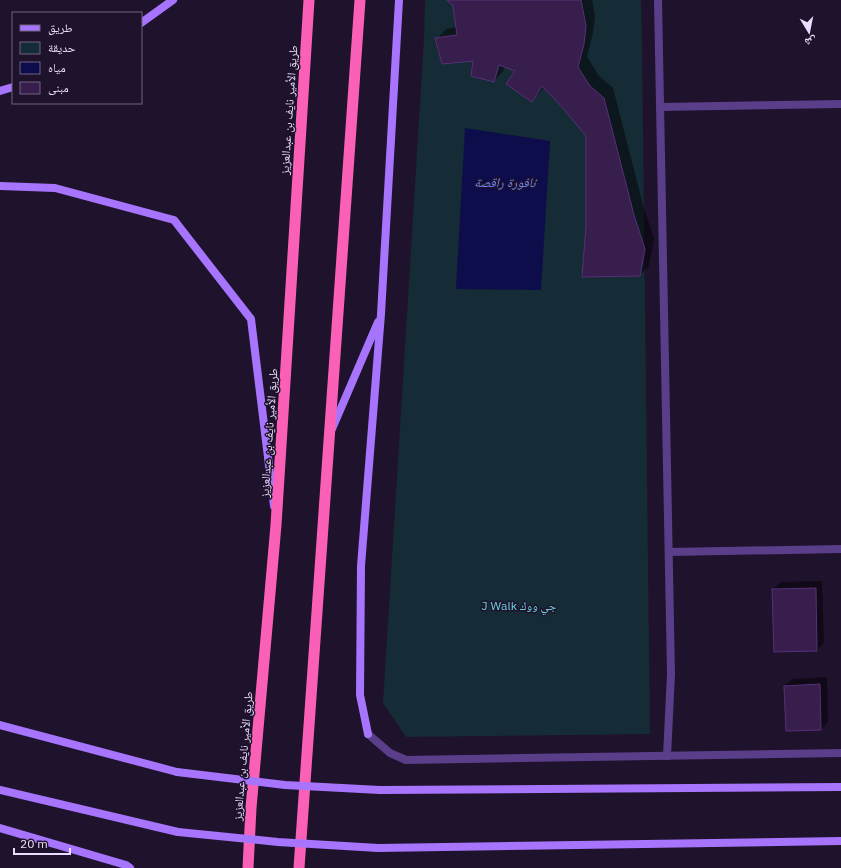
<svg xmlns="http://www.w3.org/2000/svg" width="841" height="868" font-family="'IBM Plex Sans','Noto Naskh Arabic',sans-serif">
<style>
.green{fill:#152b35}
.water{fill:#0c0d4a}
.shadow{fill:#0007}
.building{fill:#371e4c;stroke:#573078}
.lines{fill:none;stroke-linecap:round;stroke-linejoin:round}
.minor{stroke:#5a3e8a;stroke-width:8}
.tertiary{stroke:#5a3e8a;stroke-width:8}
.secondary{stroke:#a775fd;stroke-width:8}
.trunk{stroke:#fa60b6;stroke-width:11}
.secondary-bridge{stroke:#a775fd;stroke-width:8}
.labels{text-anchor:middle;stroke-width:3;stroke-linejoin:round;paint-order:stroke}
.street-label{font-size:12px;fill:#ecddfe;stroke:#1f122c}
.park-label{font-size:12px;fill:#68d5df;stroke:#1f122c}
.water-label{font-size:13px;font-style:italic;fill:#6d89fd;stroke:#1f122c}
</style>
<rect width="100%" height="100%" fill="#1f122c"/>
<polygon class="green" points="425,0 641,0 642,43 650,734 406,737 383,703 424,39"/>
<polygon class="water" points="465,128 550,141 541,290 456,289"/>
<g class="shadow">
<polygon points="448,0 592,0 595,15 593,33 587,57 599,76 613,88 643,205 654,239 649,266 640,275 587,226 587,136 562,106 544,87 532,101 516,71 505,66 503,71 494,81 475,60 437,39 446,29 457,27 454,5"/>
<polygon points="822,581 824,643 817,650 773,589 781,582"/>
<polygon points="827,677 828,722 821,729 785,686 792,679"/>
</g>
<g class="building">
<polygon points="447,0 581,0 586,26 584,44 578,67 590,86 604,98 634,215 645,249 640,276 582,277 586,226 586,136 562,107 542,86 532,102 506,84 515,71 499,65 494,82 471,76 473,61 442,64 435,38 457,35 453,6"/>
<polygon points="816,588 817,651 774,652 772,589"/>
<polygon points="820,684 821,730 786,731 784,686"/>
</g>
<g class="lines">
<g class="minor">
<polyline points="658,0 671,674 667,756"/>
<polyline points="660,107 841,104"/>
<polyline points="669,552 841,549"/>
</g>
<polyline class="tertiary" points="368,734 390,753 406,760 841,753"/>
<g class="secondary">
<polyline points="141,23 173,0"/>
<polyline points="0,91 13,87"/>
<polyline points="0,186 55,188 174,220 251,319 274,506"/>
<polyline points="332,429 378,322"/>
<polyline points="0,725 177,772"/>
<polyline points="368,734 360,695 361,566 381,314 399,0"/>
<polyline points="0,790 178,832"/>
<polyline points="380,790 841,787"/>
<polyline points="0,828 126,865 130,868"/>
<polyline points="378,848 841,841"/>
</g>
<g class="trunk">
<polyline points="248,868 251,808 276,525 309,0"/>
<polyline points="299,868 360,0"/>
</g>
<g class="secondary-bridge">
<polyline points="177,772 285,785 380,790"/>
<polyline points="178,832 278,842 378,848"/>
</g>
</g>
<g class="labels">
<g class="street-label">
<text transform="translate(289 110) rotate(-86)" y="4">طريق الأمير نايف بن عبدالعزيز</text>
<text transform="translate(269 433) rotate(-86)" y="4">طريق الأمير نايف بن عبدالعزيز</text>
<text transform="translate(243 756) rotate(-85)" y="4">طريق الأمير نايف بن عبدالعزيز</text>
</g>
<g class="park-label">
<text x="519" y="610">J Walk جي ووك</text>
</g>
<g class="water-label">
<text x="505" y="187">نافورة راقصة</text>
</g>
</g>
<rect x="12" y="12" width="130" height="92" fill="#1f122c" stroke="#716380"/>
<rect x="20" y="25" width="20" height="6" fill="#a775fd" stroke="#716380"/>
<text x="48" y="32" font-size="12" fill="#ecddfe">طريق</text>
<rect x="20" y="42" width="20" height="12" fill="#152b35" stroke="#716380"/>
<text x="48" y="52" font-size="12" fill="#ecddfe">حديقة</text>
<rect x="20" y="62" width="20" height="12" fill="#0c0d4a" stroke="#716380"/>
<text x="48" y="72" font-size="12" fill="#ecddfe">مياه</text>
<rect x="20" y="82" width="20" height="12" fill="#371e4c" stroke="#716380"/>
<text x="48" y="92" font-size="12" fill="#ecddfe">مبنى</text>
<g transform="translate(809 32) rotate(170)" stroke="#1f122c" stroke-width="3" paint-order="stroke">
<path d="M0-3L7 15L0 10L-7 15Z" fill="#ecddfe"/>
<text y="-6" font-size="11" font-weight="bold" text-anchor="middle" fill="#ecddfe">ش</text>
</g>
<path d="M14 848v6h56v-6" fill="none" stroke="#ecddfe" stroke-width="2"/>
<text x="20" y="848" font-size="12" fill="#ecddfe" stroke="#1f122c" stroke-width="3" paint-order="stroke">20 m</text>
</svg>
